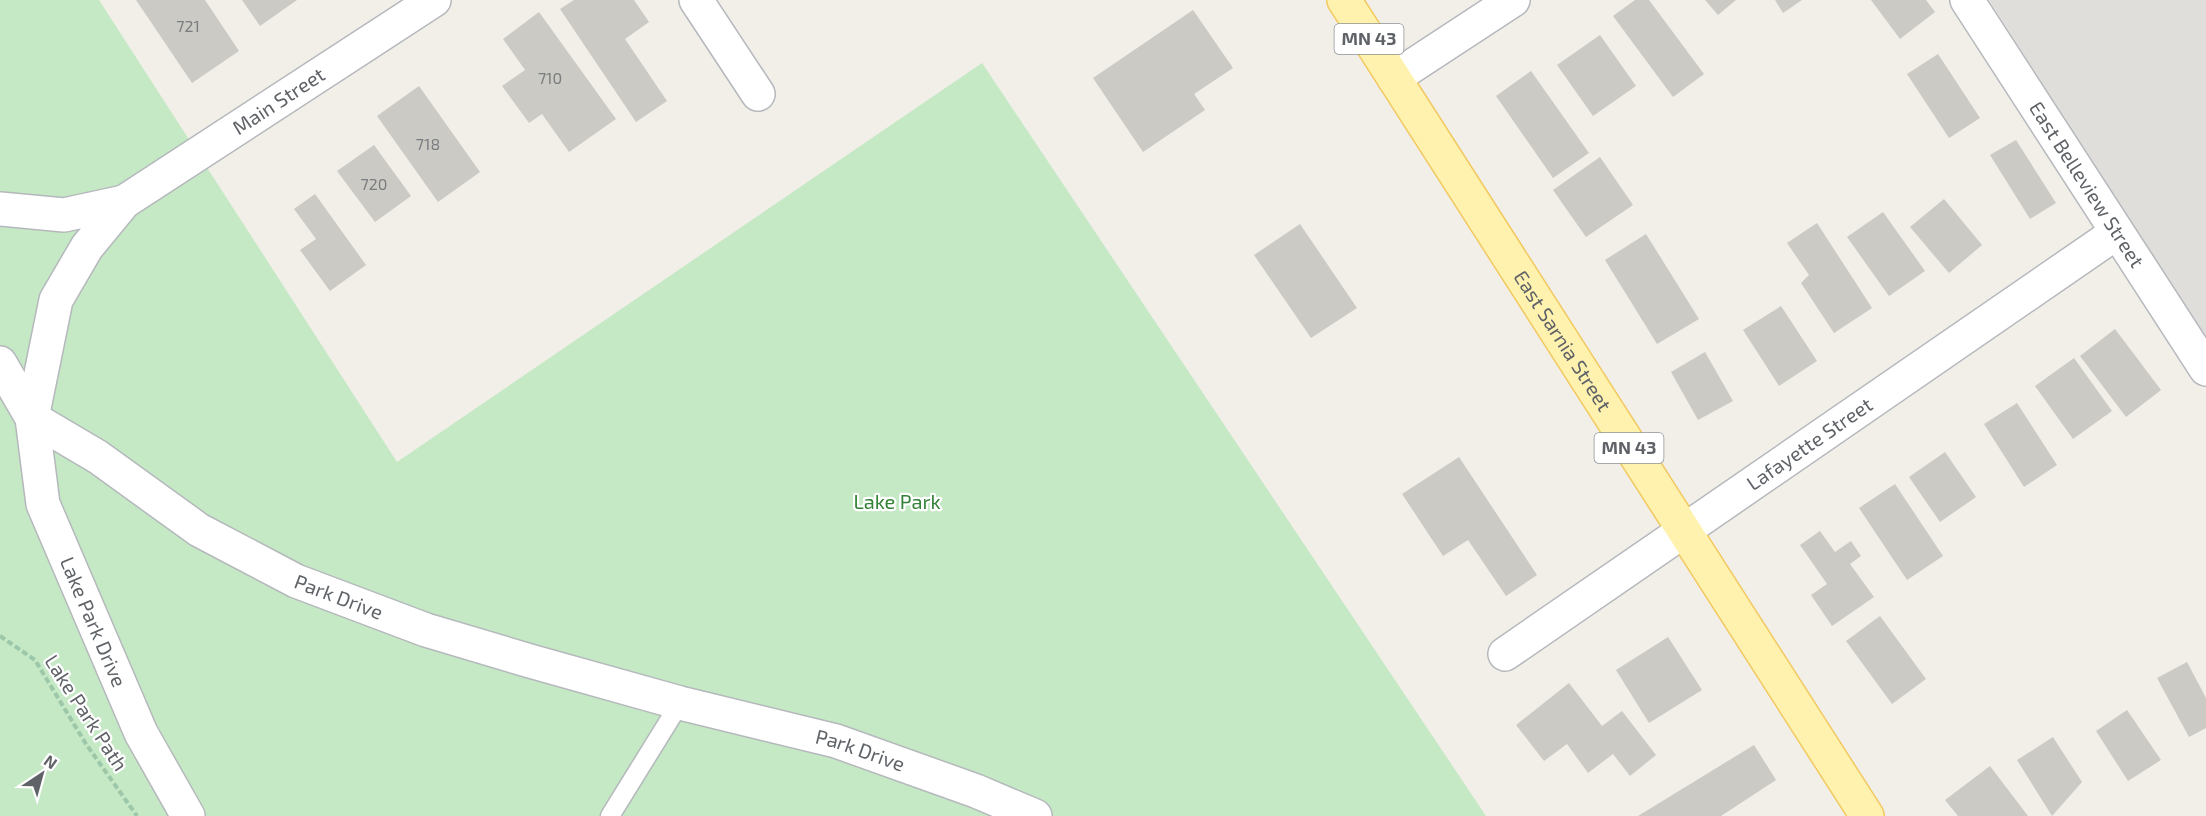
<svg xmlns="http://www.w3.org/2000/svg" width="2206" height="816" font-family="'Exo 2',sans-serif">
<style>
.industrial{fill:#e0deda}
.green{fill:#c5e8c5}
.building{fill:#cccac5}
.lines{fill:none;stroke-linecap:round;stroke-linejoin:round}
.service-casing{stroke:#b5b8bc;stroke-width:21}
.minor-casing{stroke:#b5b8bc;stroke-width:36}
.primary-casing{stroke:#f2c960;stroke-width:36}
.path{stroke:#9cc7a9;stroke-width:4;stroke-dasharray:6 3;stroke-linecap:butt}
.service{stroke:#fff;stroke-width:18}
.minor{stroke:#fff;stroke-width:33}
.primary{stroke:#fff2af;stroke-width:33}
.labels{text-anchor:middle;stroke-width:4.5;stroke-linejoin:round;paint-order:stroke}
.number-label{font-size:16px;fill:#7a7d7f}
.shield{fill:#fff;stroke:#8f9295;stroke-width:1.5}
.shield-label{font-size:18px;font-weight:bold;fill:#5f6368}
.street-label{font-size:20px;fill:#5f6368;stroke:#fff}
.park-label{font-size:20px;fill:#348238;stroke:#fff}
</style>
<rect width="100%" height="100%" fill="#f1efe8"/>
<polygon class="industrial" points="1989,0 2206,0 2206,340"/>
<polygon class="green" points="0,0 99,0 397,462 982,63 1486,816 0,816"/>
<g class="building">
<polygon points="136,0 205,0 239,51 192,83"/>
<polygon points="242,0 297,0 260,26"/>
<polygon points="574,0 634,0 649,22 625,39 667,101 636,122 560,9"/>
<polygon points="1635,0 1649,0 1704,74 1673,97 1613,16"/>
<polygon points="1705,0 1736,0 1718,15"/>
<polygon points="1775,0 1802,0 1783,13"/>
<polygon points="1871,0 1926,0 1935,12 1900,39"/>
<polygon points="1193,10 1233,68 1194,94 1205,110 1143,152 1093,78"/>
<polygon points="539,12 616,119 569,152 542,114 529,123 502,86 525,70 503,39"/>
<polygon points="1600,35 1636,86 1593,116 1557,65"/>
<polygon points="1938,54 1980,118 1949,138 1907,74"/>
<polygon points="1531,71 1589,153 1553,178 1496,96"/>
<polygon points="419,86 480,172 438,202 377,116"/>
<polygon points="2016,140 2056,203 2030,219 1990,155"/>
<polygon points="374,145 411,196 375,222 337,171"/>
<polygon points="1600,157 1633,205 1586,237 1553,190"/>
<polygon points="315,194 366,265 330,291 300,250 316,239 294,209"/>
<polygon points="1944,199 1982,245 1949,273 1910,227"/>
<polygon points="1883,212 1925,271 1889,296 1847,237"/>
<polygon points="1817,223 1872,308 1834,333 1801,283 1809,275 1787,243"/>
<polygon points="1300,224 1357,308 1311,338 1254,255"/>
<polygon points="1646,234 1699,319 1657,344 1605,260"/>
<polygon points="1781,306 1817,361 1779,386 1743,330"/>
<polygon points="2115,329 2161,390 2126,417 2080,356"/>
<polygon points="1705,352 1733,401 1698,420 1671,372"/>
<polygon points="2074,358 2112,411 2073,439 2035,386"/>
<polygon points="2017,403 2057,465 2024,487 1984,424"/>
<polygon points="1945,452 1976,497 1940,522 1909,477"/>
<polygon points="1459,457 1537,575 1506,596 1468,540 1443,556 1402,494"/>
<polygon points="1895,484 1943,556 1907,580 1859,508"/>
<polygon points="1820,531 1835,552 1851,541 1861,556 1850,564 1874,597 1832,626 1811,595 1827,584 1800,545"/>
<polygon points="1880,616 1926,679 1892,704 1846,641"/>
<polygon points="1668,637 1702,690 1649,723 1616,670"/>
<polygon points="2187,662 2206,698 2206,728 2189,737 2157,678"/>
<polygon points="1569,683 1602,726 1622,711 1656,755 1630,776 1613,754 1588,773 1567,744 1544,761 1516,725"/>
<polygon points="2127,710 2161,760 2128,781 2096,731"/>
<polygon points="2053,737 2082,782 2052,816 2017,760"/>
<polygon points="1754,745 1776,780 1721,816 1638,816"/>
<polygon points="1990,766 2028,816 1958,816 1945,800"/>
</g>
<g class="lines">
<g class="service-casing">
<polyline id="service" points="610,816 680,703"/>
</g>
<g class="minor-casing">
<g id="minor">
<polyline points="696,0 758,94"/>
<path id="s1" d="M1967,0L2206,369"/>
<polyline points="1394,78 1513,0"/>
<polyline points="0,209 64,215 124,202"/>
<path id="s2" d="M0,363L32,418L98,457L199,530L296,581L426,630L530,661L680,703L836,741L976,791L1035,816"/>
<path id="s3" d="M1505,654L2116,233"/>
<path id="s4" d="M188,816L141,733L43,504L32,418L56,300L87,247L124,202L434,0"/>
</g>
</g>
<g class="primary-casing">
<g id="primary">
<path id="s5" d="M1344,0L1867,816"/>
</g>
</g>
<polyline class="path" points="0,636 35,660 86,744 137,816"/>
<use href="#service" class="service"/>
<use href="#minor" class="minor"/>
<use href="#primary" class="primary"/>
</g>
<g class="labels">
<g class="number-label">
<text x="188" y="32">721</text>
<text x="550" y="84">710</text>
<text x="428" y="150">718</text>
<text x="374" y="190">720</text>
</g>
<g class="shield">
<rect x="1334.5" y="24" width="69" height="30" rx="4.5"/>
<rect x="1594.5" y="433" width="69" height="30" rx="4.5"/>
</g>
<g class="shield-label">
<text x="1369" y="45">MN 43</text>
<text x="1629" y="454">MN 43</text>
</g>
<g class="street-label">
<text dy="7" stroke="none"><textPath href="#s4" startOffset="856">Main Street</textPath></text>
<text dy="7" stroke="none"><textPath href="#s1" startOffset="220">East Belleview Street</textPath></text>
<text dy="7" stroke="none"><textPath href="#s5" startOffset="405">East Sarnia Street</textPath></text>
<text dy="7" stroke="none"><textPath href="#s3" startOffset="370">Lafayette Street</textPath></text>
<text dy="7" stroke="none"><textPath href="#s2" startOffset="420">Park Drive</textPath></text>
<text transform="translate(93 622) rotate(67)" y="7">Lake Park Drive</text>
<text transform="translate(86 713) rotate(57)" y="7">Lake Park Path</text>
<text dy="7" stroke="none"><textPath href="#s2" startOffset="964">Park Drive</textPath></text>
</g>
<g class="park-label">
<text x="897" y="509">Lake Park</text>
</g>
</g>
<g transform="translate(42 774) rotate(36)" stroke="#ffffff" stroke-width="4.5" paint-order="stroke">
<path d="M0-4.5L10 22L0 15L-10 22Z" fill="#5f6368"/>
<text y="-9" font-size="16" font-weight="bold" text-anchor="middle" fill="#5f6368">N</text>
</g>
</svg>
